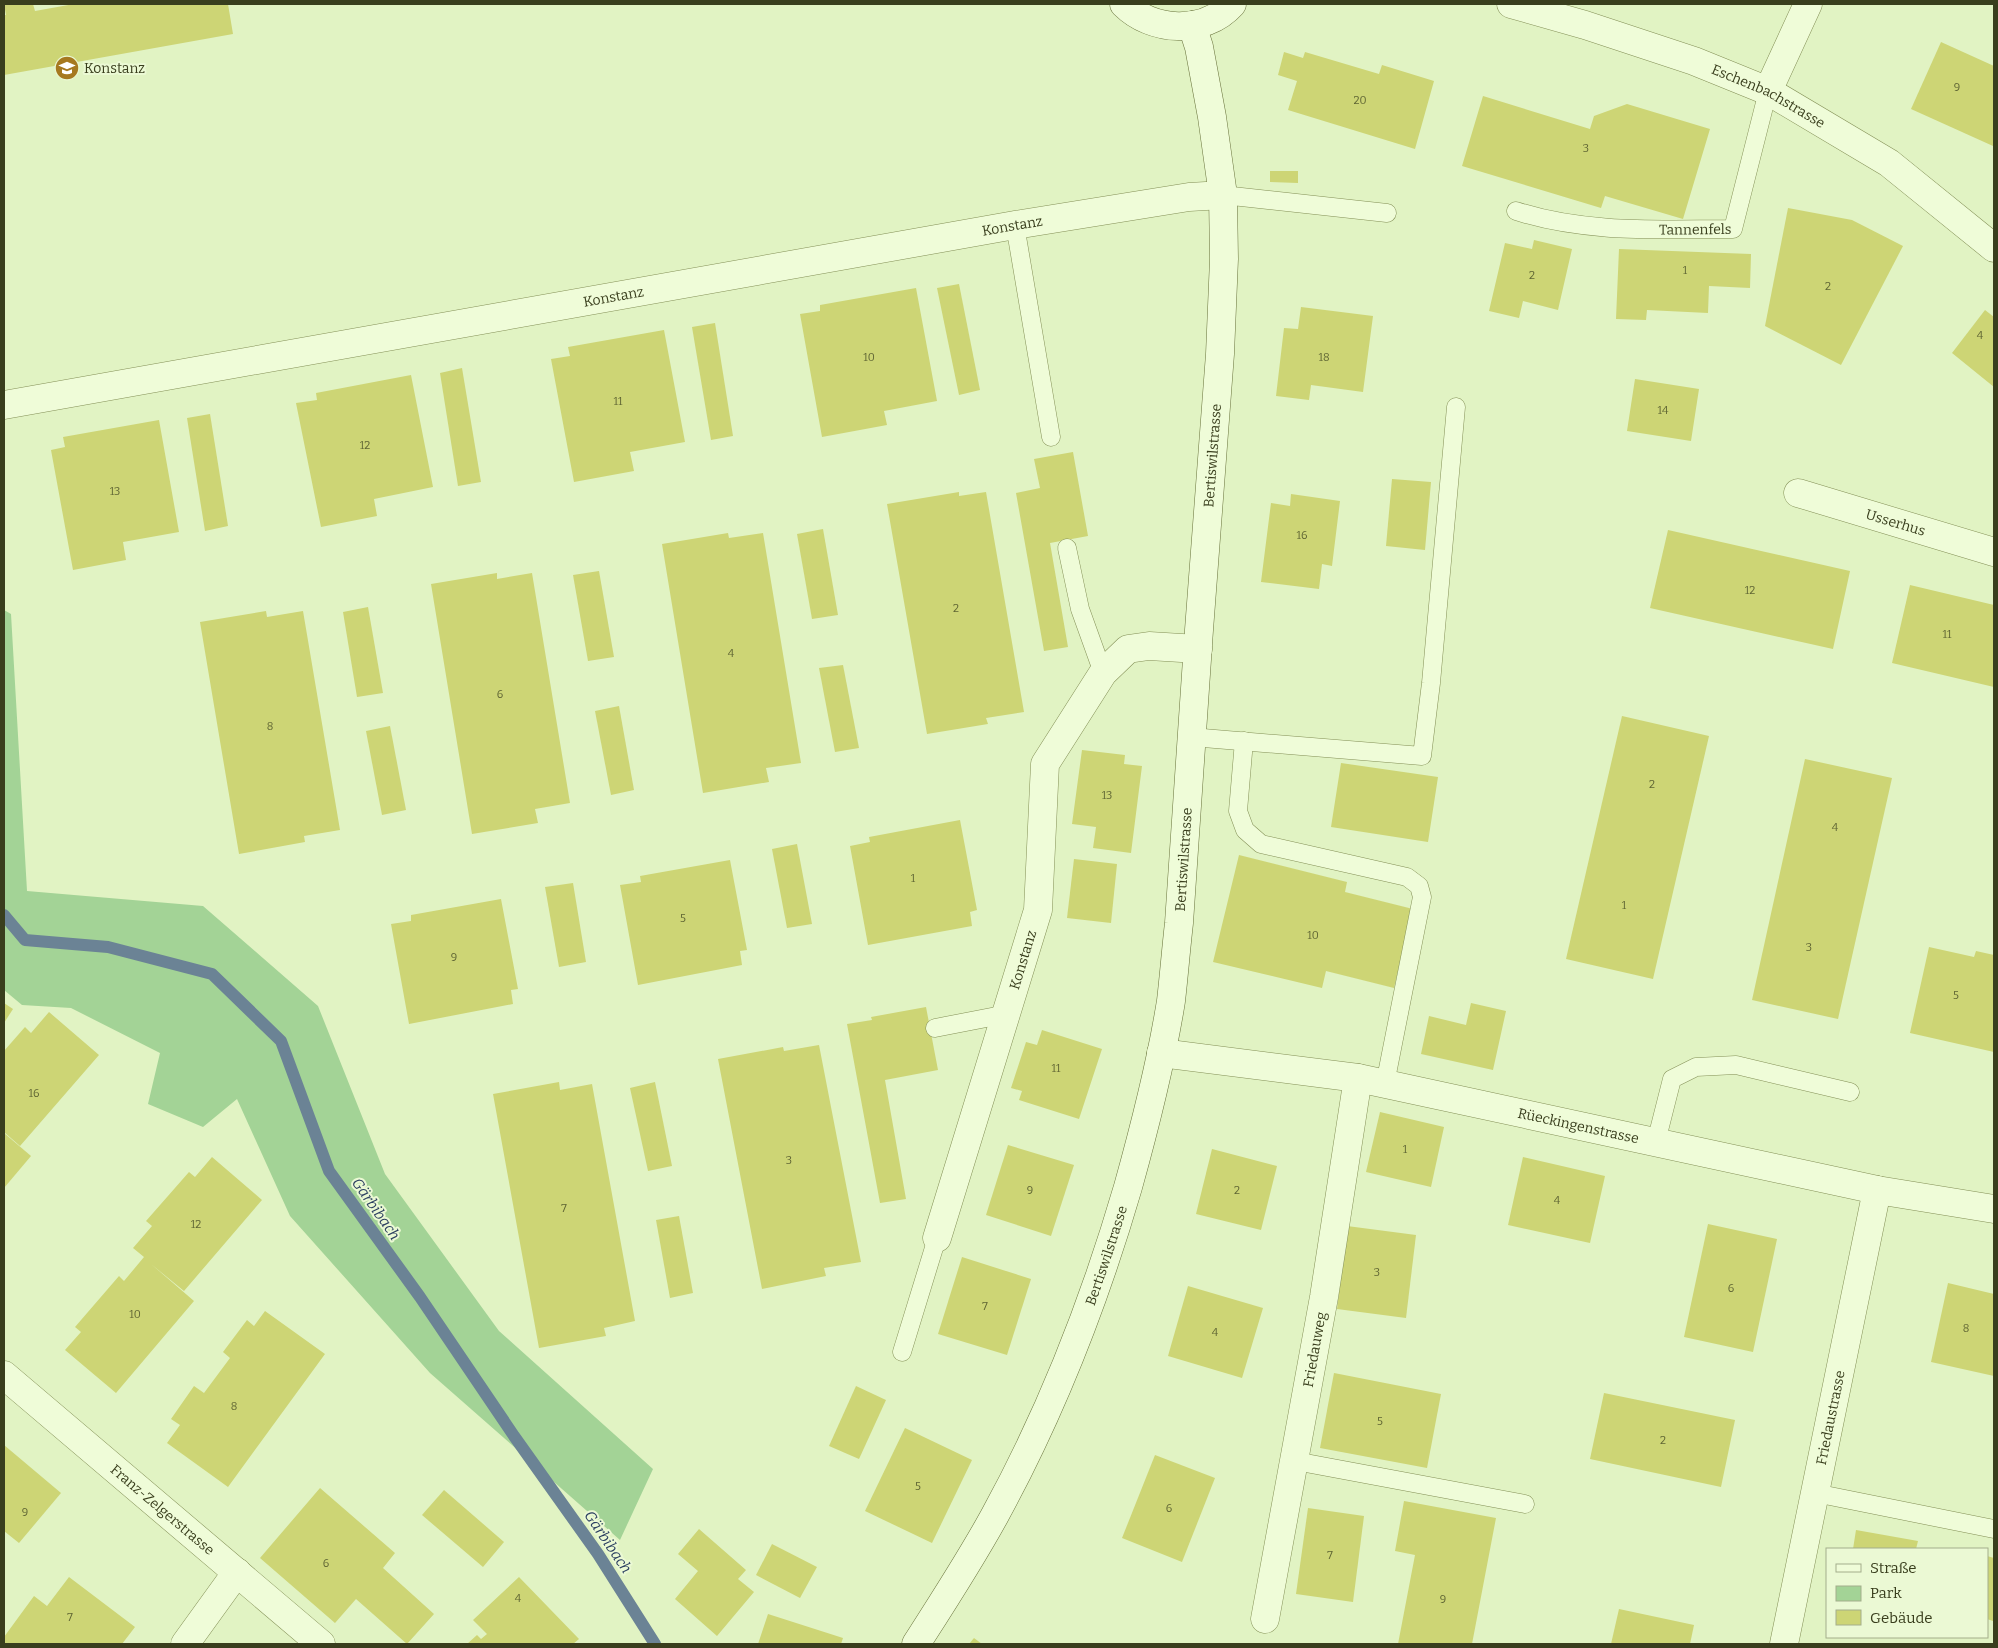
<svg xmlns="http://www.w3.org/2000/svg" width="1998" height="1648" font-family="Bitter,serif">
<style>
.green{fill:#a3d396}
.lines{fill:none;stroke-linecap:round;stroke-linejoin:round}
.stream{stroke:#6b8395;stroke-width:12}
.building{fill:#cdd575}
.service-casing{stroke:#849057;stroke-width:19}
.minor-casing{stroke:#849057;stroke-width:29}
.tertiary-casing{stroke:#849057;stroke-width:29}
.secondary-casing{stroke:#68723b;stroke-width:29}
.service{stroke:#effcd8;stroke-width:18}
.minor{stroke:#effcd8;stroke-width:28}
.tertiary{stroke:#effcd8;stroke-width:28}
.secondary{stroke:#effcd8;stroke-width:28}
.labels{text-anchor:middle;stroke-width:4;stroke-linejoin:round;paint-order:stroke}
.number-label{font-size:11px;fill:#5e6433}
.poi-label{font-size:14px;fill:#393e1d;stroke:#ebf9d4;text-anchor:start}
.street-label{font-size:14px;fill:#393e1d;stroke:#ebf9d4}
.water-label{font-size:15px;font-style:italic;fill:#2b3f60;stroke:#ebf9d4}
</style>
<rect width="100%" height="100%" fill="#e1f3c3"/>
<polygon class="green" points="4,610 11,614 27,891 203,906 318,1006 385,1174 499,1331 653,1469 620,1540 430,1373 290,1216 237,1099 203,1127 148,1104 160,1053 71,1008 22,1005 4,990"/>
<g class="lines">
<polyline class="stream" points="4,915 25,940 108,947 212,974 281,1041 329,1171 420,1297 514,1436 598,1554 655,1644"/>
</g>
<g class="building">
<polygon points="4,4 33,4 35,11 74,4 228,4 233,34 4,75 4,15 6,15"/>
<polygon points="1941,42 1994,66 1993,146 1911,109"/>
<polygon points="1284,52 1303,58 1305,52 1379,74 1382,65 1434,81 1415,149 1288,110 1297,81 1278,75"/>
<polygon points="1483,96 1590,129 1594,116 1627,104 1710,129 1683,219 1605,196 1601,208 1462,166"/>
<polygon points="1270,171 1298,171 1298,183 1270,182"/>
<polygon points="1788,208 1852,220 1903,246 1841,365 1765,326"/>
<polygon points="1534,240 1572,249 1558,310 1523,301 1519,318 1489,311 1505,243 1532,249"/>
<polygon points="1619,249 1751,254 1750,288 1709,286 1708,313 1647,310 1646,320 1616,319"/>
<polygon points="959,284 980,390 959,395 937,288"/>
<polygon points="916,288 937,401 884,411 887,425 822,437 800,314 820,311 820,305"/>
<polygon points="1301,307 1373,316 1363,392 1311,385 1309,400 1276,396 1284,328 1298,329"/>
<polygon points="1985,310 1994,317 1994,387 1952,353"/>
<polygon points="715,323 733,436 711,440 692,327"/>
<polygon points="664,330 685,442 630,452 634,471 574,482 551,359 570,356 568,347"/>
<polygon points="462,368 481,482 458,486 440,373"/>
<polygon points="411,375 433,487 374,499 377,516 321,527 296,403 317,400 316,393"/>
<polygon points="1635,379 1699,389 1691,441 1627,431"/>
<polygon points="210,414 228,526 205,531 187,418"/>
<polygon points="159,420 179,532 123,542 126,560 73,570 51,450 65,447 63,437"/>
<polygon points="1073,452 1088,536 1050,543 1068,647 1044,651 1016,493 1040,488 1034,459"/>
<polygon points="1392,479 1431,482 1425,550 1386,546"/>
<polygon points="959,492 959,496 986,492 1024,712 986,718 988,724 927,734 887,504"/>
<polygon points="1291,494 1340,501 1332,566 1322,564 1319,589 1261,582 1271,503 1290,506"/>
<polygon points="823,529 838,615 812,619 797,534"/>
<polygon points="1668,530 1850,571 1833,649 1650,608"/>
<polygon points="728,533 729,538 763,533 801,763 766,768 769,782 703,793 662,544"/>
<polygon points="599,571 614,657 588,661 573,575"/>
<polygon points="497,573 497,579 532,573 570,803 535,809 538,823 472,834 431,584"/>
<polygon points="1910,585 1994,605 1994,687 1892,663"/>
<polygon points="368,607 383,693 357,697 343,612"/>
<polygon points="266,611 267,617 303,611 340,830 304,836 305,842 239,854 200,622"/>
<polygon points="843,665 859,748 835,752 819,668"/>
<polygon points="619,706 634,790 611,795 595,711"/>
<polygon points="1622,716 1709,736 1653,979 1566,959"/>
<polygon points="390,726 406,810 382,815 366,731"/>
<polygon points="1082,750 1125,755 1124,764 1142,766 1131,853 1093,848 1096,827 1072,824"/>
<polygon points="1805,759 1892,778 1838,1019 1752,1000"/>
<polygon points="1341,763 1438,777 1428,842 1331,827"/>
<polygon points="960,820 977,910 970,912 972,926 868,945 850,846 870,842 869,837"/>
<polygon points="797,844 812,924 787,928 772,849"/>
<polygon points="1239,855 1347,882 1345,892 1413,909 1394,988 1326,971 1322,988 1213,962"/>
<polygon points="1074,859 1117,864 1111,923 1067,918"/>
<polygon points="730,860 747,950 740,951 742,965 638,985 620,885 641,882 640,876"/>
<polygon points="573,883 586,962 559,967 545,887"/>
<polygon points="501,899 518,989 511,990 513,1004 409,1024 391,924 411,921 411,915"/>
<polygon points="1929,947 1974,957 1976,951 1994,955 1994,1052 1910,1033"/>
<polygon points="4,1003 13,1009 4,1023"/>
<polygon points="1471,1003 1506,1011 1493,1070 1421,1054 1429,1016 1466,1025"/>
<polygon points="926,1007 938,1070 885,1080 906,1199 880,1203 847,1024 872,1020 871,1017"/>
<polygon points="49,1012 99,1055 20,1146 4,1132 4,1051 25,1027 31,1033"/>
<polygon points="1042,1030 1102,1049 1079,1119 1019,1100 1022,1091 1011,1088 1026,1042 1037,1045"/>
<polygon points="819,1045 861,1262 824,1268 826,1276 762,1289 718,1059 783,1047 784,1051"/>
<polygon points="559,1082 560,1090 592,1084 635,1321 604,1328 606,1336 539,1348 493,1094"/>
<polygon points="655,1082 672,1166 648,1171 630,1088"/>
<polygon points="1380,1112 1444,1127 1431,1187 1366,1172"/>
<polygon points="4,1133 31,1156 4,1188"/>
<polygon points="1008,1145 1074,1165 1051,1236 986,1215"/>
<polygon points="1212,1149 1277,1166 1261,1230 1196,1214"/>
<polygon points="212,1157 262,1200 184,1291 151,1264 194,1301 116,1393 65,1350 81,1332 75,1327 119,1276 124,1281 144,1257 133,1248 152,1226 146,1221 189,1172 195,1177"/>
<polygon points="1523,1157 1605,1176 1590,1243 1508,1225"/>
<polygon points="679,1216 693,1293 670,1298 656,1220"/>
<polygon points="1708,1224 1777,1239 1753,1352 1684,1337"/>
<polygon points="1347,1226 1416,1235 1406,1318 1337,1309"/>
<polygon points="962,1257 1031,1279 1007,1355 938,1334"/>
<polygon points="1948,1283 1994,1294 1994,1376 1931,1362"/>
<polygon points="1188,1286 1263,1308 1242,1378 1168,1356"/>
<polygon points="265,1311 325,1354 228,1487 167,1443 180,1425 171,1419 194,1386 204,1393 230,1358 223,1352 247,1320 254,1326"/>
<polygon points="1334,1373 1441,1394 1427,1468 1320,1448"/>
<polygon points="856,1386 886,1400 859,1459 829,1446"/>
<polygon points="1604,1393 1735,1420 1721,1487 1590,1459"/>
<polygon points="905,1428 972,1460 932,1543 865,1511"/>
<polygon points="4,1445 61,1493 19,1543 4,1531"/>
<polygon points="1155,1455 1215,1478 1182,1562 1122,1538"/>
<polygon points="320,1488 395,1553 383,1568 434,1614 407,1644 356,1599 335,1623 260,1558"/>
<polygon points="444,1490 504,1542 483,1567 422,1515"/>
<polygon points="1404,1501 1496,1518 1472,1644 1398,1644 1415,1555 1395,1551"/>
<polygon points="1308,1508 1364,1516 1353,1602 1296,1594"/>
<polygon points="699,1529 746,1570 738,1579 754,1592 717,1636 675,1599 698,1571 678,1554"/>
<polygon points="1856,1530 1918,1541 1916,1549 1853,1549"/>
<polygon points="772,1544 817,1567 800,1598 756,1575"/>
<polygon points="1987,1556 1994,1558 1993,1621 1987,1619"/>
<polygon points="69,1577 135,1627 122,1644 4,1644 4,1637 34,1596 47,1606"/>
<polygon points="519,1577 579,1639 573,1644 467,1644 477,1635 481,1639 487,1634 473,1620"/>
<polygon points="1619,1609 1694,1625 1690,1644 1611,1644"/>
<polygon points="768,1614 843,1638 841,1644 758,1644"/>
<polygon points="974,1638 982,1644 969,1644"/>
</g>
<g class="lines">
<g class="service-casing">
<g id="service">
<polyline points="1223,195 1387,213"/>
<path id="s1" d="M1516,211C1587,234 1661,229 1733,229L1768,91"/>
<polyline points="1015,225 1051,437"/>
<polyline points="1067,548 1080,609 1103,673"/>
<polyline points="1191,737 1422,756 1431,683 1456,407"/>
<polyline points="1244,741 1238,811 1245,830 1261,844 1407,877 1419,886 1422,897 1385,1084"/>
<polyline points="935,1028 1007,1014"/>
<polyline points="1656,1142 1672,1079 1696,1067 1736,1065 1850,1092"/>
<polyline points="902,1352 937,1238"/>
<polyline points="1295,1461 1525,1504"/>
<polyline points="1815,1493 1994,1529"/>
</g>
</g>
<g class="minor-casing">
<g id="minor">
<polyline points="1768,91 1808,4"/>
<path id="s2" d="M4,405L1015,225L1189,197L1223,195"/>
<path id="s3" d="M1798,493L1994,552"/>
<path id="s4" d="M1161,1053L1358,1078L1877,1190L1994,1209"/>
<path id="s5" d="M937,1238L1038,910L1045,764L1103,673L1128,649L1149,646L1198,649"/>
<path id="s6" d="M4,1375L321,1644"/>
<path id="s7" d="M1265,1619L1324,1297L1358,1078"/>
<polyline points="185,1644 237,1572"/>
<path id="s8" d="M1784,1644L1877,1190"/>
</g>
</g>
<g class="tertiary-casing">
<g id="tertiary">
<path id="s9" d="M1511,4L1585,25L1694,61L1768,91L1889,163L1994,248"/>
</g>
</g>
<g class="secondary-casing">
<g id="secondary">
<path d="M1124,4C1152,32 1204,35 1232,4"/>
<path id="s10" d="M916,1644C943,1602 971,1559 995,1515C1052,1411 1095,1300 1128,1187C1145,1126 1161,1064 1171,1001C1174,975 1176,949 1179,923L1199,630L1220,354L1224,259L1223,195L1212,117L1199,47L1192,25"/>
</g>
</g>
<use href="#service" class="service"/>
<use href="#minor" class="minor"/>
<use href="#tertiary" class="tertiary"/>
<use href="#secondary" class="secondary"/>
</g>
<defs>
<g id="school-disc" transform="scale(1.25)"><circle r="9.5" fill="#a67920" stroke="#ebf9d4"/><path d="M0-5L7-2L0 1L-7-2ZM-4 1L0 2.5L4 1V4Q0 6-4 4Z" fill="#fff"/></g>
</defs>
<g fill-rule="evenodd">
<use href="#school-disc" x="67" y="68"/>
</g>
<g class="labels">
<g class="number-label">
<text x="1957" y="91">9</text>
<text x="1360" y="104">20</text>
<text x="1586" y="152">3</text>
<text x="1685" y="274">1</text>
<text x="1532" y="279">2</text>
<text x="1828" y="290">2</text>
<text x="1980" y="339">4</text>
<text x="869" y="361">10</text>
<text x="1324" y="361">18</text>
<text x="618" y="405">11</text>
<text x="1663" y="414">14</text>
<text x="365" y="449">12</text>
<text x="115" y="495">13</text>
<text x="1302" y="539">16</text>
<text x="1750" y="594">12</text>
<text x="956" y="612">2</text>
<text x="1947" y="638">11</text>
<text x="731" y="657">4</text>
<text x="500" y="698">6</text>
<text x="270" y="730">8</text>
<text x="1652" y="788">2</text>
<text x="1107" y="799">13</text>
<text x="1835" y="831">4</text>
<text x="913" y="882">1</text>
<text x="1624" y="909">1</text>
<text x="683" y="922">5</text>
<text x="1313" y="939">10</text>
<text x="1809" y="951">3</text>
<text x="454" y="961">9</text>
<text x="1956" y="999">5</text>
<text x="1056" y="1072">11</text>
<text x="34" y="1097">16</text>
<text x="1405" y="1153">1</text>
<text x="789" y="1164">3</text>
<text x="1030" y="1194">9</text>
<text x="1237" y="1194">2</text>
<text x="1557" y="1204">4</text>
<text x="564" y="1212">7</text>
<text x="196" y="1228">12</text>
<text x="1377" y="1276">3</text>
<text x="1731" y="1292">6</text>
<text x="985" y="1310">7</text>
<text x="135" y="1318">10</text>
<text x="1966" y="1332">8</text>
<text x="1215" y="1336">4</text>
<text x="234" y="1410">8</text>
<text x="1380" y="1425">5</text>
<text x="1663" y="1444">2</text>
<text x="918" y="1490">5</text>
<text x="1169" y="1512">6</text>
<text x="25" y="1516">9</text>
<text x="1330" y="1559">7</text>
<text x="326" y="1567">6</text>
<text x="518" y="1602">4</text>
<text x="1443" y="1603">9</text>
<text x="70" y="1621">7</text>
</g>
<g class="poi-label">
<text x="84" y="73">Konstanz</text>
</g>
<g class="street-label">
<text dy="5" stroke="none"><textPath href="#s9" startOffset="274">Eschenbachstrasse</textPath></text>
<text dy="5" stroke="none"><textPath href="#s2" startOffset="1024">Konstanz</textPath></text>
<text dy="5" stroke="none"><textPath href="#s1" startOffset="181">Tannenfels</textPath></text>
<text dy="5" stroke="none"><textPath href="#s2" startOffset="619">Konstanz</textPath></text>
<text dy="5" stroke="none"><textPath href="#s10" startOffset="1244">Bertiswilstrasse</textPath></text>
<text dy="5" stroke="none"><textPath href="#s3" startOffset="102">Usserhus</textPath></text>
<text dy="5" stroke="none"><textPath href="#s10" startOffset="839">Bertiswilstrasse</textPath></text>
<text dy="5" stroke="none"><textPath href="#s5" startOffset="291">Konstanz</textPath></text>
<text dy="5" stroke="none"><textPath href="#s4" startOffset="424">Rüeckingenstrasse</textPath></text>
<text dy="5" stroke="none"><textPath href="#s10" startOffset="434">Bertiswilstrasse</textPath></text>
<text dy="5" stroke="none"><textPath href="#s7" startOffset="274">Friedauweg</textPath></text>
<text dy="5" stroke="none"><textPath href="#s8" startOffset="231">Friedaustrasse</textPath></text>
<text dy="5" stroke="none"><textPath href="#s6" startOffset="208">Franz-Zelgerstrasse</textPath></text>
</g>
<g class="water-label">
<text transform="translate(376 1209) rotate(55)" y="5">Gärbibach</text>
<text transform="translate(608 1542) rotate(56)" y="5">Gärbibach</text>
</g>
</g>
<rect width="1998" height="1648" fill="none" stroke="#393e1d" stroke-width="10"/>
<rect x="1826" y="1548" width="162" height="90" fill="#ebf9d4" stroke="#a4ae8b"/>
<rect x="1836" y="1564" width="25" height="8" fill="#effcd8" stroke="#a4ae8b"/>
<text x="1870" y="1573" font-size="15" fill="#393e1d">Straße</text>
<rect x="1836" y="1586" width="25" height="15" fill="#a3d396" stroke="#a4ae8b"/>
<text x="1870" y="1598" font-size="15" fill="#393e1d">Park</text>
<rect x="1836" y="1610" width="25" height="15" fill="#cdd575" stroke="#a4ae8b"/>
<text x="1870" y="1623" font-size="15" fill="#393e1d">Gebäude</text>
</svg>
